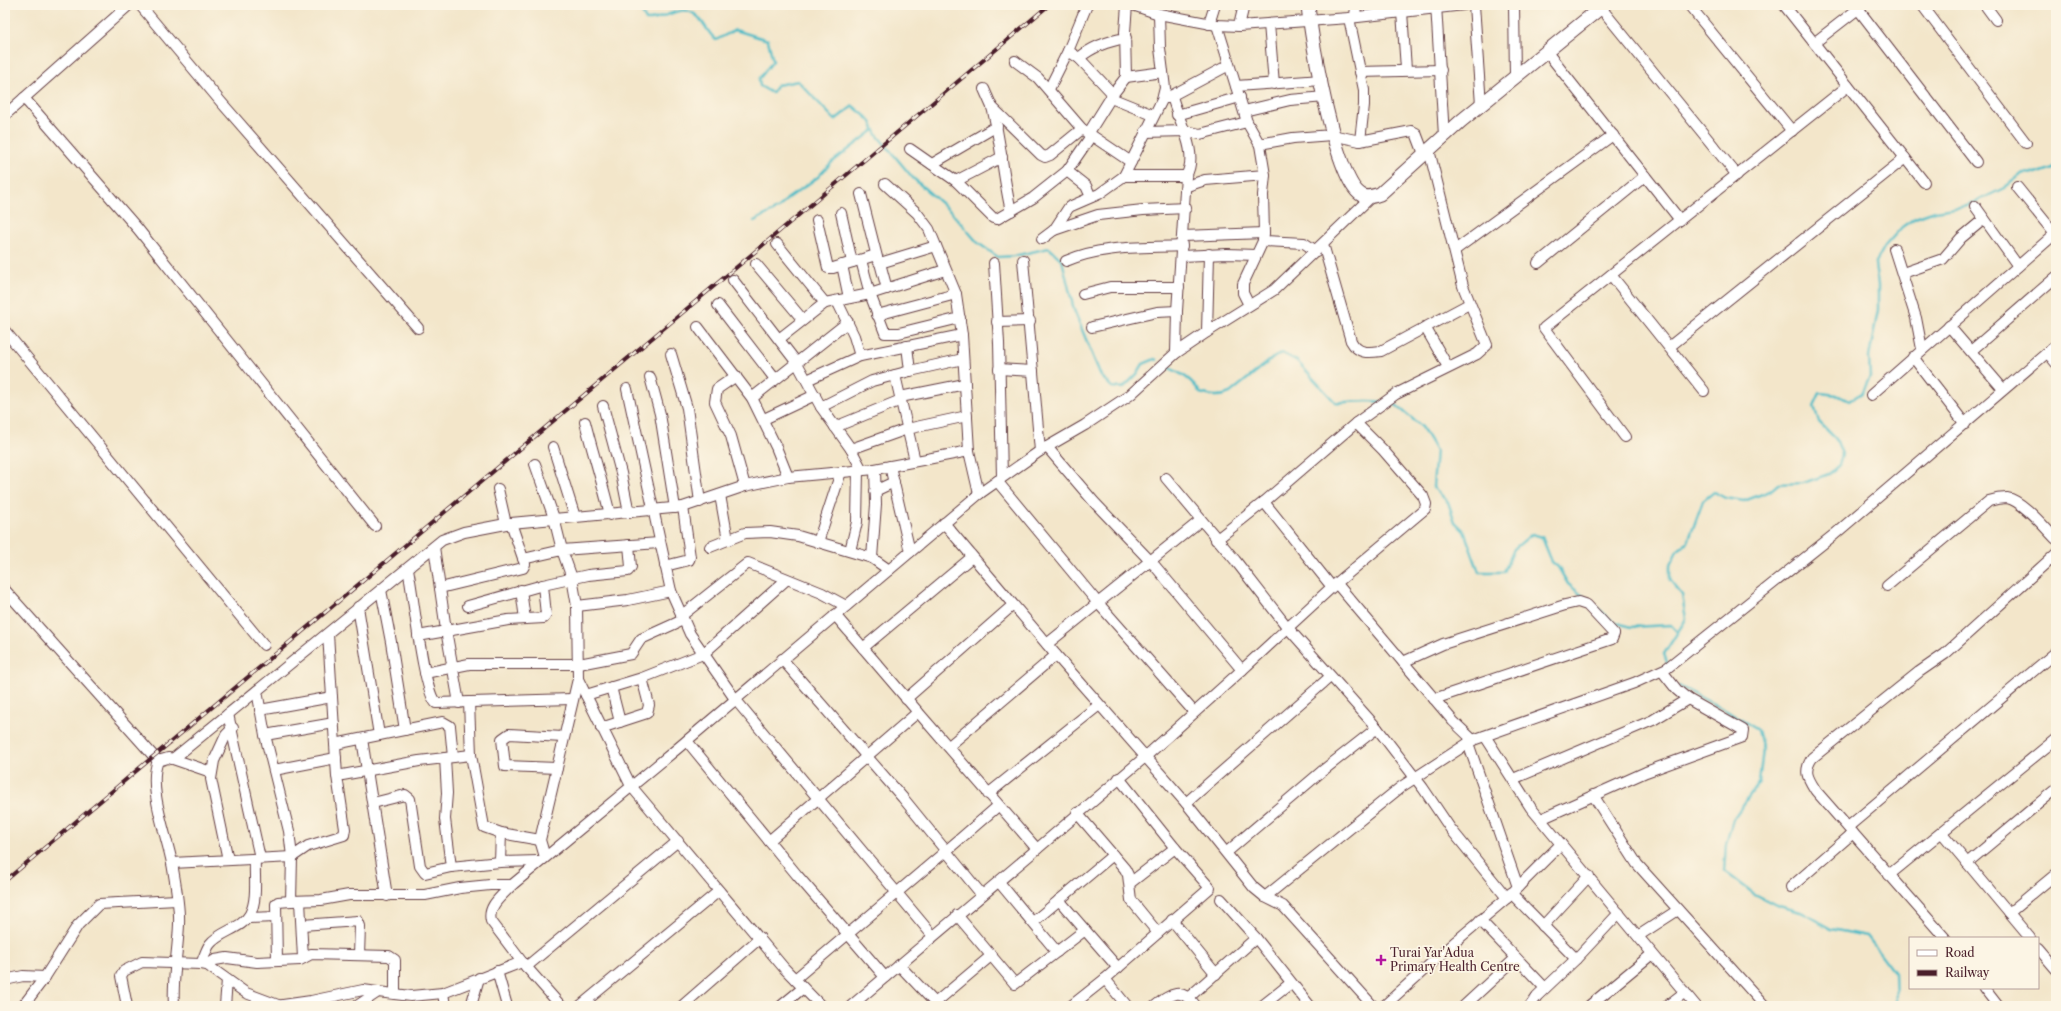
<svg xmlns="http://www.w3.org/2000/svg" width="2061" height="1011" font-family="'Libre Caslon Text',serif">
<style>
.lines{fill:none;stroke-linecap:round;stroke-linejoin:round}
.stream{stroke:#4ebcc7;stroke-width:2.5}
.minor-casing{stroke:#633d43;stroke-width:12}
.major-casing{stroke:#633d43;stroke-width:15}
.minor{stroke:#fff;stroke-width:10}
.major{stroke:#fff;stroke-width:13}
.rail-casing{stroke:#4a1f2b;stroke-width:4}
.rail{stroke:#fcf5e5;stroke-width:2.5;stroke-dasharray:8;stroke-linecap:butt}
.poi-dot{fill:#b5179e;stroke:#fcf5e5;stroke-width:1.5}
.labels{text-anchor:middle;stroke-width:3.5;stroke-linejoin:round;paint-order:stroke}
.poi-label{font-size:12px;fill:#4a1f2b;stroke:#fcf5e5;text-anchor:start}
</style>
<rect width="100%" height="100%" fill="#fcf5e5"/>
<filter id="ink" filterUnits="userSpaceOnUse"><feTurbulence type="fractalNoise" baseFrequency=".025" numOctaves="2"/><feDisplacementMap in="SourceGraphic" scale="8" xChannelSelector="R" yChannelSelector="G"/><feConvolveMatrix kernelMatrix="1 2 1 2 8 2 1 2 1" color-interpolation-filters="sRGB"/></filter>
<filter id="wash" filterUnits="userSpaceOnUse"><feTurbulence type="fractalNoise" baseFrequency=".012" numOctaves="4" result="noise"/><feDisplacementMap in="SourceGraphic" scale="16" xChannelSelector="R" yChannelSelector="G"/><feGaussianBlur stdDeviation="0.9" result="paint"/><feColorMatrix in="noise" values="0 0 0 0 0 0 0 0 0 0 0 0 0 0 0 0 0 1.4 0 .05"/><feComposite in="paint" operator="in"/></filter>
<g filter="url(#wash)">
<rect width="100%" height="100%" fill="#f3e6ca"/>
<g class="lines">
<g class="stream">
<path d="M638,5L646,20C664,22 679,1 697,16C703,21 708,33 716,40L735,30L768,40L773,61L759,79L760,86L772,93L777,85L798,81L835,120L853,106L870,120L877,135L913,178L951,212L978,243L998,257L1014,256L1049,248L1062,260L1074,310L1101,376L1112,387L1123,388L1137,374L1143,364L1155,359L1157,360"/>
<polyline points="754,221 779,208 787,199 818,177 831,163 874,130"/>
<path d="M1167,367C1181,373 1193,380 1200,393C1211,396 1219,398 1230,393L1273,358L1282,353L1297,361L1335,402C1351,403 1365,399 1381,402"/>
<polyline points="1388,403 1396,405 1422,427 1436,451 1433,487 1448,502 1455,522 1464,531 1479,572 1504,572 1514,549 1532,534 1542,537 1552,562 1558,567 1568,584 1589,601"/>
<polyline points="1593,604 1612,621 1630,627 1671,625 1678,633"/>
<polyline points="1668,665 1664,654 1686,619 1682,595 1670,580 1670,565 1677,551 1688,542 1703,501 1714,492 1725,498 1744,501 1770,491 1778,484 1803,483 1829,474 1839,465 1842,454 1836,439 1819,422 1814,406 1820,393 1837,395 1849,401 1862,393 1870,377 1869,357 1878,310 1878,285 1875,264 1885,246 1902,227 1915,218 1935,211 1967,206 2004,188 2023,173 2036,174 2056,167"/>
<polyline points="1679,686 1727,711 1758,730 1763,750 1759,782 1733,819 1726,844 1724,871 1753,893 1776,905 1803,913 1831,929 1867,936 1895,973 1896,1001 1899,1006"/>
</g>
</g>
</g>
<g filter="url(#ink)">
<g class="lines">
<g class="minor-casing">
<g id="minor">
<polyline points="140,5 221,102 418,328"/>
<polyline points="1133,5 1159,14 1217,25 1239,26 1349,18 1464,5"/>
<polyline points="1436,5 1444,136"/>
<polyline points="1474,5 1481,105"/>
<polyline points="1514,5 1515,76"/>
<polyline points="1689,5 1792,131"/>
<polyline points="1784,5 1924,182"/>
<polyline points="1922,5 2026,143"/>
<polyline points="1985,5 1996,20"/>
<polyline points="1601,8 1737,175"/>
<polyline points="1858,9 1976,162"/>
<polyline points="1402,12 1406,69"/>
<polyline points="1355,17 1356,5"/>
<polyline points="1349,18 1364,90 1364,105 1360,141"/>
<polyline points="1209,24 1215,5"/>
<polyline points="1269,24 1274,84"/>
<polyline points="1217,25 1247,122 1260,145 1265,175 1263,195 1264,233 1263,241 1243,284 1243,293 1249,305"/>
<polyline points="1239,26 1244,5"/>
<polyline points="1814,43 1863,5"/>
<polyline points="1068,51 1079,58 1113,94"/>
<polyline points="1546,51 1680,220"/>
<path d="M1079,58C1093,46 1108,41 1126,38"/>
<polyline points="1015,61 1038,78 1082,129 1131,162"/>
<polyline points="1360,72 1441,70"/>
<polyline points="1126,77 1163,72"/>
<polyline points="1236,86 1322,80"/>
<polyline points="984,89 992,107 1041,155 1045,157 1050,155 1082,129"/>
<polyline points="1049,89 1068,51 1087,5"/>
<path d="M1172,96C1177,119 1200,152 1186,176L1177,311L1176,353"/>
<polyline points="24,98 138,229 375,526"/>
<polyline points="1111,98 1153,115"/>
<polyline points="1167,98 1229,65"/>
<path d="M992,107C1001,142 1003,177 1011,211"/>
<polyline points="1244,111 1290,100 1325,97"/>
<polyline points="5,115 129,5"/>
<polyline points="1177,115 1240,97"/>
<polyline points="1145,132 1186,131 1200,134 1247,122"/>
<polyline points="1088,134 1113,94 1126,77 1125,32 1127,5"/>
<polyline points="1260,145 1265,143 1293,138 1332,135 1360,141 1412,131 1416,133 1424,154"/>
<polyline points="910,149 956,181 993,218 997,219 1033,198 1067,171 1091,136"/>
<polyline points="932,164 997,126"/>
<polyline points="1067,171 1086,186 1091,197"/>
<polyline points="1124,176 1186,176"/>
<polyline points="956,181 1002,157"/>
<polyline points="885,184 917,213 929,229 956,294 962,335 969,451 979,494"/>
<polyline points="1187,186 1205,180 1265,175"/>
<polyline points="2017,187 2055,234"/>
<polyline points="861,194 878,261 880,263 936,246"/>
<polyline points="1975,206 2018,266"/>
<polyline points="841,213 852,262"/>
<polyline points="817,220 828,268 833,268 876,255"/>
<polyline points="1054,230 1098,215 1143,210 1186,208"/>
<polyline points="1183,236 1264,233"/>
<polyline points="1042,239 1054,230 1069,207 1099,194 1124,176 1162,100 1165,88 1160,48 1159,14"/>
<polyline points="1263,241 1304,243 1316,251"/>
<polyline points="777,244 825,303 779,339"/>
<path d="M1323,244L1351,341C1358,354 1368,353 1381,351L1469,304"/>
<polyline points="1894,249 1916,318 1922,349"/>
<polyline points="1455,250 1613,135"/>
<polyline points="1181,256 1227,254 1256,255"/>
<polyline points="861,260 870,294 885,333 899,333 960,318"/>
<polyline points="1023,260 1040,451"/>
<path d="M1066,261C1102,245 1143,248 1182,246"/>
<polyline points="880,263 887,289"/>
<polyline points="994,263 999,343 1002,477"/>
<polyline points="1538,263 1645,176"/>
<polyline points="756,264 803,320"/>
<polyline points="842,265 849,298"/>
<polyline points="1903,273 1943,259 1961,238 1984,219"/>
<polyline points="1611,275 1704,391"/>
<polyline points="733,280 797,363 821,407 851,449 862,470"/>
<polyline points="1083,294 1110,287 1179,287"/>
<polyline points="837,301 854,336 860,356"/>
<polyline points="825,303 870,294 945,270"/>
<polyline points="718,305 775,379"/>
<polyline points="877,315 956,294"/>
<polyline points="997,322 1030,321"/>
<polyline points="1949,326 2003,389"/>
<polyline points="698,327 752,398 776,447 788,477"/>
<polyline points="1092,327 1157,312 1177,311"/>
<polyline points="1425,327 1448,367"/>
<polyline points="5,331 264,645"/>
<polyline points="1207,332 1209,254"/>
<polyline points="907,346 910,371"/>
<polyline points="1669,347 1905,158"/>
<polyline points="1971,351 2056,277"/>
<polyline points="2047,352 2056,363"/>
<polyline points="671,354 687,408 700,502"/>
<polyline points="1913,357 1965,424"/>
<polyline points="999,369 1033,371"/>
<polyline points="895,375 915,461"/>
<polyline points="736,376 717,389 715,402 731,436 745,486"/>
<polyline points="650,377 660,414 675,508"/>
<polyline points="807,380 860,356 962,335"/>
<polyline points="627,389 671,591 690,634 735,699 933,936"/>
<polyline points="1871,395 2056,233"/>
<polyline points="900,397 965,384"/>
<polyline points="752,398 848,322"/>
<polyline points="603,406 621,473 629,513"/>
<polyline points="821,407 872,381 910,371 963,359"/>
<polyline points="764,419 815,395"/>
<path d="M585,422C593,454 603,484 610,515"/>
<polyline points="835,427 901,400"/>
<polyline points="1625,437 1544,328 1848,86"/>
<polyline points="553,447 575,517"/>
<polyline points="851,449 907,429 967,416"/>
<polyline points="890,466 910,552"/>
<polyline points="1166,478 1235,560 1288,628 1377,728 1423,788 1450,828 1507,898"/>
<polyline points="997,481 1098,603 1194,712"/>
<polyline points="498,489 506,524"/>
<polyline points="875,491 894,482"/>
<polyline points="720,495 728,540"/>
<polyline points="1264,502 1332,587"/>
<polyline points="944,523 1056,655 1186,803 1254,888 1265,897 1283,906 1373,1006"/>
<polyline points="1216,540 1264,502 1356,423 1396,394 1477,354 1487,345 1463,286 1429,150"/>
<polyline points="818,542 841,472"/>
<polyline points="434,547 446,630 459,703"/>
<polyline points="710,547 745,533 770,532 798,536 872,558 889,570"/>
<polyline points="850,551 857,522 858,470"/>
<polyline points="872,558 876,504 875,469"/>
<polyline points="523,559 562,550 554,518 535,464"/>
<polyline points="665,566 689,560 690,557 683,507"/>
<path d="M408,569C413,592 423,691 436,703L572,699"/>
<path d="M1887,586L1989,501C1995,499 2001,498 2007,498C2022,500 2045,528 2056,539"/>
<polyline points="440,588 523,568 525,564 511,523"/>
<polyline points="5,590 158,761"/>
<polyline points="381,590 391,642 405,730"/>
<polyline points="521,590 525,619"/>
<polyline points="671,591 628,600 577,606 578,679 631,786 784,968 821,1006"/>
<polyline points="468,606 543,585"/>
<polyline points="577,606 572,578 562,550 659,543"/>
<polyline points="358,607 379,735"/>
<polyline points="681,616 748,563 822,593 846,606"/>
<polyline points="328,634 337,776"/>
<polyline points="418,636 508,620 544,618 546,615 543,585 588,575 628,571 631,567 629,545"/>
<polyline points="1047,644 1200,521"/>
<polyline points="863,648 972,557"/>
<polyline points="782,659 903,798 946,851 795,979"/>
<polyline points="1403,662 1443,644 1565,605 1578,602 1587,605 1614,634 1612,639 1434,699"/>
<polyline points="1242,670 1332,587 1425,509 1426,504 1423,496 1383,450 1356,423"/>
<polyline points="425,673 469,664 579,664 631,654 641,639 683,620"/>
<polyline points="611,687 620,722"/>
<polyline points="257,691 265,735 289,831 292,857 291,901 321,900 349,895 425,895 460,888 490,885 512,885"/>
<polyline points="586,695 642,678 703,654 786,580"/>
<polyline points="906,699 1013,605"/>
<polyline points="469,702 471,755 484,827 501,833 540,840"/>
<polyline points="260,710 332,697"/>
<polyline points="228,714 260,858"/>
<polyline points="601,728 647,713 649,705 642,678"/>
<polyline points="265,735 334,723"/>
<polyline points="1485,736 1531,808 1696,1006"/>
<polyline points="362,739 387,896"/>
<polyline points="1473,740 1634,683 1667,668 1835,534 2056,345"/>
<polyline points="687,741 797,875 885,977"/>
<polyline points="1468,743 1518,887"/>
<polyline points="335,744 443,722 450,726 453,757"/>
<polyline points="949,746 1056,655"/>
<polyline points="445,758 447,793 445,819 451,867"/>
<polyline points="173,759 442,540 464,532 511,523 683,507 745,486 788,477 875,469 969,451"/>
<polyline points="557,768 505,766 502,739 509,734 563,737"/>
<polyline points="274,770 336,758"/>
<polyline points="1513,779 1653,720 1688,699"/>
<polyline points="988,794 1099,705"/>
<polyline points="1593,795 1637,864 1765,1006"/>
<polyline points="373,803 405,795 410,799 420,866 425,873 451,867 500,862 539,861"/>
<polyline points="1186,803 1330,677"/>
<polyline points="1077,813 1125,869 1128,875 1131,900 1158,933"/>
<polyline points="1541,819 1646,772 1742,737 1743,730 1688,699 1677,690 1662,671"/>
<polyline points="1848,827 2056,652"/>
<polyline points="1942,833 2030,938"/>
<polyline points="769,841 918,712 835,615"/>
<polyline points="1037,849 1145,757 1242,670 1155,566 1094,502 1047,447"/>
<polyline points="1227,852 1321,772 1377,728"/>
<polyline points="545,857 540,840 578,679"/>
<polyline points="228,860 211,779 214,761 226,735 233,728"/>
<polyline points="500,862 501,833"/>
<polyline points="172,863 292,857 308,846 344,835 345,829 337,776 419,761 471,755"/>
<polyline points="1967,863 2056,789"/>
<polyline points="1889,875 2056,739"/>
<polyline points="999,882 1057,952"/>
<polyline points="1130,883 1175,848"/>
<polyline points="1791,887 1853,833"/>
<polyline points="1511,893 1576,959"/>
<polyline points="982,895 946,851 998,806"/>
<polyline points="1265,897 1401,787 1473,740 1453,721 1337,584"/>
<polyline points="1221,899 1256,938 1310,1006"/>
<polyline points="1059,900 1085,930"/>
<polyline points="300,901 303,958"/>
<polyline points="2009,913 2056,874"/>
<polyline points="957,915 1015,984 1085,930 1118,968"/>
<polyline points="248,918 276,917"/>
<polyline points="1172,920 1216,974"/>
<polyline points="1480,920 1545,988"/>
<polyline points="1033,922 1113,855"/>
<polyline points="302,925 358,921 360,926 359,955"/>
<polyline points="1543,926 1589,876"/>
<polyline points="1638,936 1678,910"/>
<path d="M1945,938L1816,791C1808,778 1803,772 1812,758L1919,672L1945,654L2056,554"/>
<polyline points="2038,948 2056,969"/>
<polyline points="277,961 276,904 278,902 291,901"/>
<path d="M201,964C204,958 206,949 210,944C220,931 242,929 250,914C258,899 254,875 255,859"/>
<polyline points="207,965 215,960 227,958 257,962 300,960 311,954 389,956 395,960 395,994"/>
<polyline points="899,965 938,1006"/>
<polyline points="526,967 678,841"/>
<polyline points="497,971 507,1006"/>
<polyline points="1105,979 1127,1006"/>
<polyline points="5,980 23,976 45,977"/>
<polyline points="1984,988 1998,1006"/>
<polyline points="443,993 445,1006"/>
<polyline points="1188,998 1256,938"/>
<polyline points="935,1003 992,955"/>
<polyline points="23,1006 45,977 78,925 99,904 177,900"/>
<polyline points="127,1006 121,976 124,971 142,962 201,964 207,965 246,993 278,1005"/>
<path d="M174,1006C172,978 178,952 179,924C180,905 175,882 172,863C167,836 147,787 158,761L168,758L173,759L211,772"/>
<polyline points="225,1006 227,980"/>
<polyline points="276,1006 311,1001 363,990 378,992"/>
<polyline points="357,1006 378,992 411,996 443,993 522,962"/>
<polyline points="471,1006 479,978"/>
<path d="M561,1006L522,962L491,921C487,906 502,896 512,885L678,748L979,494L1040,451L1085,425L1130,395L1176,353L1207,332L1274,290L1371,197"/>
<polyline points="580,1006 719,891"/>
<polyline points="682,1006 760,938"/>
<polyline points="781,1006 803,988"/>
<polyline points="851,1006 1037,849 918,712"/>
<polyline points="1071,1006 1105,979 1210,888 1175,848 1119,778"/>
<path d="M1155,1006C1171,994 1181,986 1196,1006"/>
<polyline points="1262,1006 1291,983"/>
<polyline points="1384,1006 1456,941 1507,898 1561,844"/>
<polyline points="1464,1006 1516,958"/>
<polyline points="1530,1006 1537,996 1576,959 1619,913"/>
<polyline points="1589,1006 1652,954"/>
<polyline points="1667,1006 1685,992"/>
</g>
</g>
<g class="major-casing">
<path id="major" d="M1308,5C1311,39 1335,177 1360,194C1366,199 1373,196 1380,194L1461,121L1604,5"/>
</g>
<use href="#minor" class="minor"/>
<use href="#major" class="major"/>
<g class="rail-casing">
<polyline id="rail" points="5,881 1049,5"/>
</g>
<use href="#rail" class="rail"/>
</g>
</g>
<path class="poi-dot" d="M1379 954h4v4h4v4h-4v4h-4v-4h-4v-4h4z"/>
<g class="labels">
<g class="poi-label">
<text x="1390" y="957">Turai Yar'Adua<tspan x="1390" dy="14">Primary Health Centre</tspan></text>
</g>
</g>
<rect width="2061" height="1011" fill="none" stroke="#fcf5e5" stroke-width="20"/>
<rect x="1909" y="937" width="130" height="52" fill="#fcf5e5" stroke="#b59f9b"/>
<rect x="1917" y="950" width="20" height="6" fill="#ffffff" stroke="#b59f9b"/>
<text x="1945" y="957" font-size="12" fill="#4a1f2b">Road</text>
<rect x="1917" y="970" width="20" height="6" fill="#4a1f2b" stroke="#b59f9b"/>
<text x="1945" y="977" font-size="12" fill="#4a1f2b">Railway</text>
</svg>
